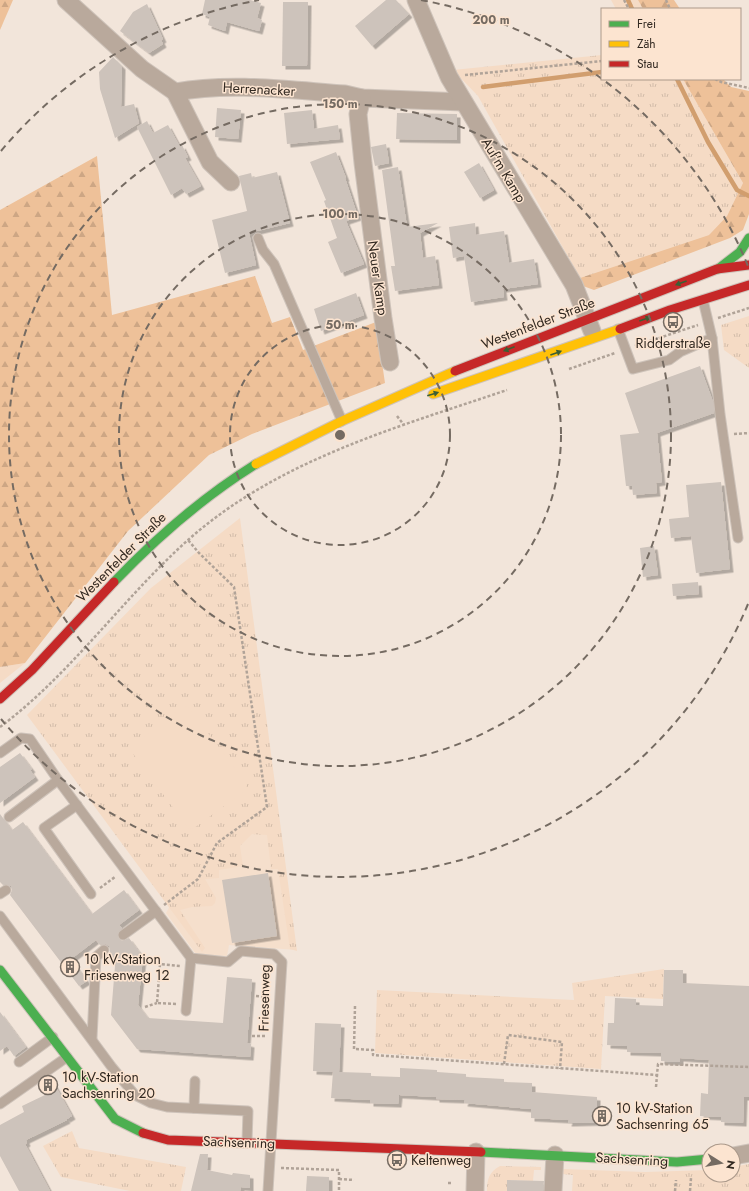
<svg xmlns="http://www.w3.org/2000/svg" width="749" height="1191" font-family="Jost,sans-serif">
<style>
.built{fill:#f5dfcc}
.grass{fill:url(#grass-tufts)}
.forest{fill:url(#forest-firs)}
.pitch{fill:#f5dbc5}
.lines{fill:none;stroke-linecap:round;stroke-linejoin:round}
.stream{stroke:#d19e6e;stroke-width:4.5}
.building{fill:#cdc3bb;filter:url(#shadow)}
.lane-casing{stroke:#cec3ba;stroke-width:11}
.street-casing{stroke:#cec3ba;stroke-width:19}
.fast-casing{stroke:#cec3ba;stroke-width:11}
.slow-casing{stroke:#cec3ba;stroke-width:11}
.jam-casing{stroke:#cec3ba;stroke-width:11}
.path{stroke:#b0a398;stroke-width:2.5;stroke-dasharray:3 2;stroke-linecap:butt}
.lane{stroke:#b9a99c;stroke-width:9}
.street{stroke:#b9a99c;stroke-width:17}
.fast{stroke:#4caf50;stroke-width:9}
.slow{stroke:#ffc107;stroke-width:9}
.jam{stroke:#c62828;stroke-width:9}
.oneway{fill:#3c5f34}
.ring{fill:none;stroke:#756b62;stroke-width:2;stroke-dasharray:7 5}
.labels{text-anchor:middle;stroke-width:3;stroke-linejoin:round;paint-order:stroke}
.street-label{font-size:14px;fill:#322921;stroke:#fce4d0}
.poi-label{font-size:14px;fill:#322921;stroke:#fce4d0;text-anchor:start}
.centre{fill:#756b62;stroke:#fce4d0;stroke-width:2}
.ring-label{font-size:12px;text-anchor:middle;font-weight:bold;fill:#756b62;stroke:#fce4d0;stroke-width:3;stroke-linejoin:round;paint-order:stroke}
</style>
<defs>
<pattern id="grass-tufts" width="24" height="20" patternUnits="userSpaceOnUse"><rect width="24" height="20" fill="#f5dbc5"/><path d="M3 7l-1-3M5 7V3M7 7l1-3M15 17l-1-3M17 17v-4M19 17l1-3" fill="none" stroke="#d2bca9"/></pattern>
<pattern id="forest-firs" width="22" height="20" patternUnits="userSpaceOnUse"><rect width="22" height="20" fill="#eec199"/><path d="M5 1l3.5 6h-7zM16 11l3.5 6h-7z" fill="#cda684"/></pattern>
<filter id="shadow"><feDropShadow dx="3.5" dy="3.5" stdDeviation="0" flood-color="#0004"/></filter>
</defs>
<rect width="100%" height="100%" fill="#f2e5da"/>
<polygon class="built" points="266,811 296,950 229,945 227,956 196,954 166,913 171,904"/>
<g class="grass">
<polygon points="611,0 638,0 643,9 616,9"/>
<polygon points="602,55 602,79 683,79 743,183 727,216 709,235 580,278 478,96 453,70"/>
<polygon points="749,316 749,368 724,350 721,325"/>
<polygon points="240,518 297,951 290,949 278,869 271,869 267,835 252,834 240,846 243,866 219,870 219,878 205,879 216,898 215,903 212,906 192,907 180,910 205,948 202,952 27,715 151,588"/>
<polygon points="25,663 0,683 0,667"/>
<polygon points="664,969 663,999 605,996 601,1069 375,1053 377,990 574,1000 572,983"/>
<polygon points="72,1131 79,1148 186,1167 181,1191 130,1191 61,1177 43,1146"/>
<polygon points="749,1164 749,1191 572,1191 573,1175 562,1174 562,1169 645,1172 709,1170 709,1175 733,1175 733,1167"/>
<path d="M500,1166L541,1167V1170H534L533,1181L508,1180L507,1191H487C487,1179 489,1172 500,1166Z"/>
</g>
<g class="forest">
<polygon points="0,0 13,0 0,30"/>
<polygon points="638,0 674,0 680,9 643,9"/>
<polygon points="683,79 723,79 731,87 749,91 749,214 743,230 730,238 594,290 583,286 580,278 709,235 727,216 743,183"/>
<polygon points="97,156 112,315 255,276 272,323 290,317 303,350 376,322 385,383 252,434 209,455 128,531 25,663 0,667 0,210"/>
</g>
<polygon class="pitch" points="184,706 188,707 247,784 246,790 194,828 189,829 131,751 131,746"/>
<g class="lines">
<g class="stream">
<polyline points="628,0 632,9"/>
<polyline points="677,79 708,142 737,190 749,196"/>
<polyline points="483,87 602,72"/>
</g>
</g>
<g class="building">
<polygon points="205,0 250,0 261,3 257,18 262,20 259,31 227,22 225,31 208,25 210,17 202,14"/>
<polygon points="386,0 396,0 409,14 372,46 355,26"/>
<polygon points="283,2 308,2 307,66 282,66"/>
<polygon points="147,4 163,39 161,40 163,44 149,53 120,31 133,12"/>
<polygon points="113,57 122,66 121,107 134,104 139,123 115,138 100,89 99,72"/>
<polygon points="217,108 241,110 238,139 215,137"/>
<polygon points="312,110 314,129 338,125 340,139 287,144 284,113"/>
<polygon points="397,113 457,114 457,140 396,139"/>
<polygon points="147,121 153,133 168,125 180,147 182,145 188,157 185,158 201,186 186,194 182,188 171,195 137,127"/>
<polygon points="386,144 389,163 375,166 371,147"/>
<polygon points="336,152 346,178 345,178 358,217 346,221 364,264 341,273 328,242 337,238 324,201 326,200 310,162"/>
<polygon points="479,163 494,190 480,198 464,172"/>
<polygon points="398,167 407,227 438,223 420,233 423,258 435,256 439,285 395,291 391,266 395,266 382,170"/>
<polygon points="277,172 290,223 249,233 256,265 225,273 212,220 247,211 239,176 251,173 252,178"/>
<polygon points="475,223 476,235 504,231 509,263 534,259 538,284 503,289 504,297 471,302 464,256 453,258 449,227"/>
<polygon points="356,293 364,315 321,331 314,309"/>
<polygon points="700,366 713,402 714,413 657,433 662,482 656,483 657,493 633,495 632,486 626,486 620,435 639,433 625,393"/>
<polygon points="721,482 730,569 696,573 691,536 671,538 669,519 689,517 686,485"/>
<polygon points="654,546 658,575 643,577 640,548"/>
<polygon points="698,582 699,594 673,596 672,584"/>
<polygon points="20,753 32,769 30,770 35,777 0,803 0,767"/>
<polygon points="0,814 12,830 23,822 92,914 124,890 139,910 119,925 122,928 117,935 121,941 129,938 143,957 138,1005 148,1018 223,1023 227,977 252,979 247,1043 251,1044 250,1057 137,1049 111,1015 115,966 107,955 110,952 109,946 106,944 100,945 96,940 71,959 87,981 79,986 10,895 12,890 11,886 6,884 3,885 0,882"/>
<polygon points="268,873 277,936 232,943 222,880"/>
<polygon points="664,970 683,970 683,983 749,986 749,1097 744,1097 743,1123 721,1122 721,1117 700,1116 701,1093 708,1094 709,1060 680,1058 680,1062 661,1061 661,1053 627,1052 627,1046 607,1045 608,1023 614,1023 615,998 636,999 636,1005 663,1006"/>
<polygon points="0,1012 26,1047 14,1056 7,1046 0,1051"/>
<polygon points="315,1023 341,1024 339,1072 371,1073 371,1076 400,1077 400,1068 437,1070 437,1072 466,1074 466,1077 504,1079 504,1082 532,1083 532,1092 597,1097 597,1110 605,1110 605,1122 568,1123 569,1120 531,1118 531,1109 464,1103 465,1100 436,1099 436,1097 399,1095 398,1104 370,1103 370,1100 331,1098 333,1072 313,1071"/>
<polygon points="51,1078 72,1116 67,1119 65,1117 67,1120 26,1140 27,1143 25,1144 50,1191 19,1191 0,1156 0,1125 24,1112 22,1106 47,1094 40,1086"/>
<polygon points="200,1154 208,1154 207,1170 232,1175 233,1173 250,1175 250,1188 241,1187 240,1191 191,1191"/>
<polygon points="307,1176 329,1177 329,1191 306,1191"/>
<polygon points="507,1180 544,1181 543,1191 507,1191"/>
</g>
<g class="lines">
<g class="lane-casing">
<g id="lane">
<polyline points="258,238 263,250 274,264 342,421"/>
<polyline points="703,300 712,338 720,414 738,538"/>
<polyline points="618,329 633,369 669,360 680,352 712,338"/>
<polyline points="0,753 21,738 30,739 58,780 191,958 228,962 241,951 274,954 282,962 268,1191"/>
<polyline points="77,805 44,828 91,894"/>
<polyline points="9,817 58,780"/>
<polyline points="0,894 6,890"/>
<polyline points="0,916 111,1066 135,1095 151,1103 167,1107 248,1111 247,1142"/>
<polyline points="123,935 156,911"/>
<polyline points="186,1011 191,958"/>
<polyline points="92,1038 96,957 104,950"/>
<polyline points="19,1062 53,1037"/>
<polyline points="0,1104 67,1057"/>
<polyline points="194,1108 195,1081"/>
</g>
</g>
<g class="street-casing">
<g id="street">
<path d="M66,0L142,69L175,92C231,82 289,90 345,94L362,98L463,102"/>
<polyline points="416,0 449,77 574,285 592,331"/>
<polyline points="175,92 210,162 231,182"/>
<polyline points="362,98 358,114 363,163 383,318 390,362"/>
<polyline points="733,1156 749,1153"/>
<polyline points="475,1191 476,1152"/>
<polyline points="553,1191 555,1155"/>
</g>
</g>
<g class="fast-casing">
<g id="fast">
<polyline points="718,269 740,252 749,238"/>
<path d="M114,582C157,537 203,497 256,464"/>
<polyline points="0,970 115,1119 143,1133"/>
<polyline points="481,1152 677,1162 709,1159"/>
</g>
</g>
<g class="slow-casing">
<g id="slow">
<polyline points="433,394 620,329"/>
<polyline points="256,464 342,421 455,371"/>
</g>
</g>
<g class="jam-casing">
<g id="jam">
<polyline points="620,329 670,310 749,285"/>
<polyline points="455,371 717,269 749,265"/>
<polyline points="0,699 32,670 114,582"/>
<polyline points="143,1133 168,1140 481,1152"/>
</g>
</g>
<g class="path">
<polyline points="624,0 629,9"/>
<polyline points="666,0 670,9"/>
<polyline points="465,75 602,61"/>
<polyline points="715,79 721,82 749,88"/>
<polyline points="718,318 749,308"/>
<polyline points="635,346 698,325"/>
<polyline points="569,369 615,353"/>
<polyline points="397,416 404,425"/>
<polyline points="734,434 749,433"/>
<path d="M0,727C71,674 122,599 188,540C278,460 395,428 507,390"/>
<polyline points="100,888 115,877"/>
<polyline points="164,905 198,879 217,843 267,807 234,587 199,553 188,540"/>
<polyline points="146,960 160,964"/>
<polyline points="256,996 269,997"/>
<polyline points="176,1004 157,1003 160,964 180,966"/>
<polyline points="355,1006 354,1049 373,1050 373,1055 657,1075 658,1064 749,1067"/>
<polyline points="145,1007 157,1003"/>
<polyline points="252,1036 266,1036"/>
<polyline points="504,1064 508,1035 562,1042 560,1069"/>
<polyline points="656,1087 657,1075"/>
<polyline points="281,1168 339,1170 339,1191"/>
<polyline points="339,1179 354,1180"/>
<polyline points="448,1183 453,1183"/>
<polyline points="675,1191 676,1180"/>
<polyline points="690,1191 691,1178"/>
</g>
<use href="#lane" class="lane"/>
<use href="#street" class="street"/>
<use href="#fast" class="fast"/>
<use href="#slow" class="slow"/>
<use href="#jam" class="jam"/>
</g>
<defs><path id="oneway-solid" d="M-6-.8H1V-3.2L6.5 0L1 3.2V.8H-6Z"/></defs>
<g class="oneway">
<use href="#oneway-solid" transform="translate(681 283) rotate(160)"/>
<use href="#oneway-solid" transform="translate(645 319) rotate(-19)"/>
<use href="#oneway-solid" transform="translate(509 349) rotate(159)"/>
<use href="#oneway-solid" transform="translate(556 353) rotate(-20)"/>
<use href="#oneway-solid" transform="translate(433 394) rotate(-17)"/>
</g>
<g class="ring">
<circle cx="340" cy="435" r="110"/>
<circle cx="340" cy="435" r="221"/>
<circle cx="340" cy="435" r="331"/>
<path d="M748 604A442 442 0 0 1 1 719M1 151A442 442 0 0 1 259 0M421 0A442 442 0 0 1 748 266"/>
</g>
<defs>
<g id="bus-ring" transform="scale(1)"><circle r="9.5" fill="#fce4d0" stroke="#756b62" stroke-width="1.5"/><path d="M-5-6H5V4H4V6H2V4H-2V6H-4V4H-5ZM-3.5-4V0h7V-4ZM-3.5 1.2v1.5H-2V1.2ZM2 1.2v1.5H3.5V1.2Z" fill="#756b62"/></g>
<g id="building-ring" transform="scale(1)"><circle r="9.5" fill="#fce4d0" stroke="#756b62" stroke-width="1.5"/><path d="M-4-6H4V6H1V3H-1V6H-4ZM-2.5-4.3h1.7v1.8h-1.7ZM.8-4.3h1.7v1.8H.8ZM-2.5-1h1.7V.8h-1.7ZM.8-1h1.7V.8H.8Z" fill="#756b62"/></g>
</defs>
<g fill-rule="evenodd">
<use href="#bus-ring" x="673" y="322"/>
<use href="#building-ring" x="70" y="967"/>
<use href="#building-ring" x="48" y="1085"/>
<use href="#building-ring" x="602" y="1116"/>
<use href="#bus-ring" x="397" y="1160"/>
</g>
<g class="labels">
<g class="street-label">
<text transform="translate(259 89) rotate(3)" y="5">Herrenacker</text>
<text transform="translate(504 170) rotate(59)" y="5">Auf'm Kamp</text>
<text transform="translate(378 278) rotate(82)" y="5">Neuer Kamp</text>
<text transform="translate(538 323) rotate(-21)" y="5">Westenfelder Straße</text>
<text transform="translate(121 557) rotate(-45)" y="5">Westenfelder Straße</text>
<text transform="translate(264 998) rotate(-89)" y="5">Friesenweg</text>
<text transform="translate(239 1142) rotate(2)" y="5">Sachsenring</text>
<text transform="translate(632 1159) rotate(3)" y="5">Sachsenring</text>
</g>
<g class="poi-label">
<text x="673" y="348" text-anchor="middle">Ridderstraße</text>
<text x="84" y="964">10 kV-Station<tspan x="84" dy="16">Friesenweg 12</tspan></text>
<text x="62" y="1082">10 kV-Station<tspan x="62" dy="16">Sachsenring 20</tspan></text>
<text x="616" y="1113">10 kV-Station<tspan x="616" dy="16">Sachsenring 65</tspan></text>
<text x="411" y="1165">Keltenweg</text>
</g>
</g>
<circle cx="340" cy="435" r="6" class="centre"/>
<g class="ring-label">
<text x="491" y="24">200 m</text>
<text x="340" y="108">150 m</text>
<text x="340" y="218">100 m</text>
<text x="340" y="329">50 m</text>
</g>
<rect x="601" y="8" width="140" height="72" fill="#fce4d0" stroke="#ab998a"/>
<rect x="609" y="21" width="20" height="6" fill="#4caf50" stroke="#ab998a"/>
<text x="637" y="28" font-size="12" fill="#322921">Frei</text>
<rect x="609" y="41" width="20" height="6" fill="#ffc107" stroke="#ab998a"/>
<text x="637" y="48" font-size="12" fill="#322921">Zäh</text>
<rect x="609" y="61" width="20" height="6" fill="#c62828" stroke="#ab998a"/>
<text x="637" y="68" font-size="12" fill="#322921">Stau</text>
<g transform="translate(721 1163) rotate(101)"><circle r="19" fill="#fce4d0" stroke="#ab998a"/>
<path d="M0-3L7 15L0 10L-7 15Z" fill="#756b62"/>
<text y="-6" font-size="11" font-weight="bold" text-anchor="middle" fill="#322921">N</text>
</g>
</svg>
